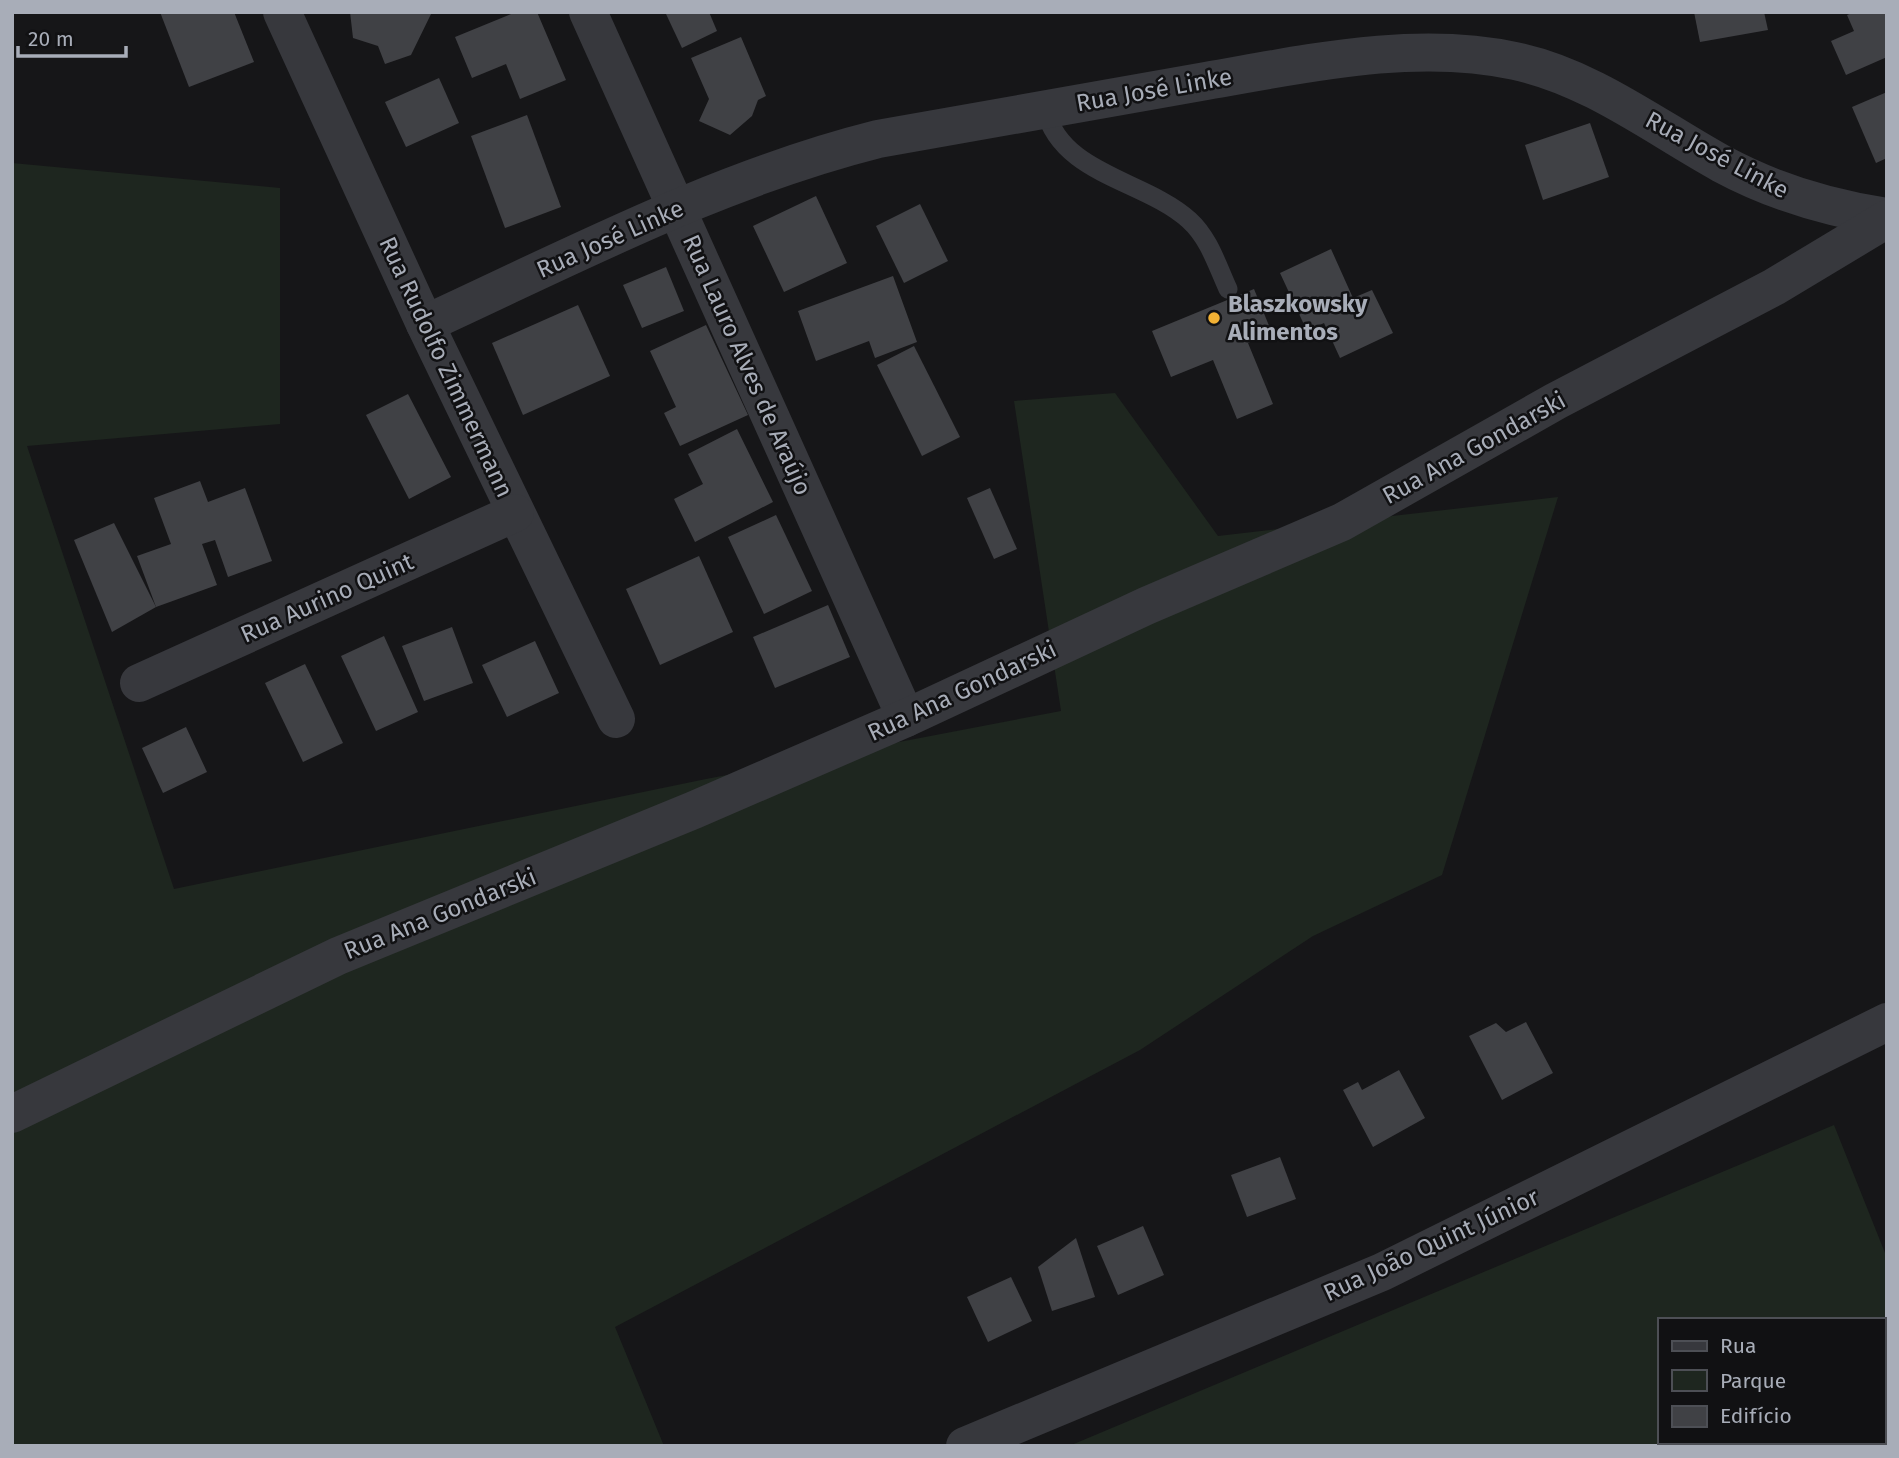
<svg xmlns="http://www.w3.org/2000/svg" width="1899" height="1458" font-family="'Fira Sans',sans-serif">
<style>
.green{fill:#1e261f;fill-rule:evenodd}
.building{fill:#404145}
.lines{fill:none;stroke-linecap:round;stroke-linejoin:round}
.lane{stroke:#37383d;stroke-width:19}
.street{stroke:#37383d;stroke-width:38}
.poi-dot{fill:#f2b134;stroke:#111113;stroke-width:2.5}
.labels{text-anchor:middle;stroke-width:5;stroke-linejoin:round;paint-order:stroke}
.street-label{font-size:24px;fill:#a8adb8;stroke:#111113}
.poi-label{font-size:24px;font-weight:bold;fill:#a8adb8;stroke:#111113;text-anchor:start}
</style>
<rect width="100%" height="100%" fill="#161618"/>
<g class="green">
<polygon points="12,163 280,188 280,424 27,446 174,889 706,779 1061,711 1014,401 1115,393 1218,536 1558,497 1442,875 1313,936 1140,1050 615,1327 664,1446 12,1446"/>
<path d="M1834,1125L1887,1258V1446H1069ZM1659,1320H1883V1442H1659Z"/>
</g>
<g class="building">
<polygon points="160,12 234,12 254,62 189,87"/>
<polygon points="350,12 432,12 411,55 385,64 378,46 353,38"/>
<polygon points="516,12 537,12 566,80 520,99 506,64 472,78 455,37"/>
<polygon points="709,12 717,31 682,48 666,14"/>
<polygon points="1694,12 1764,12 1768,30 1700,42"/>
<polygon points="1854,12 1887,12 1887,57 1846,75 1831,41 1854,31 1847,15"/>
<polygon points="741,37 766,96 758,100 752,116 730,135 699,121 709,99 691,58"/>
<polygon points="439,78 459,123 406,147 385,102"/>
<polygon points="1887,92 1887,158 1876,163 1852,107"/>
<polygon points="527,115 561,207 505,228 471,136"/>
<polygon points="1590,123 1609,177 1543,200 1525,145"/>
<polygon points="816,196 847,263 784,292 753,226"/>
<polygon points="920,204 948,261 904,283 876,226"/>
<polygon points="1331,249 1353,298 1372,290 1393,333 1340,358 1324,323 1307,331 1280,273"/>
<polygon points="666,267 684,311 642,328 623,285"/>
<polygon points="893,276 917,342 875,358 869,341 816,361 798,311"/>
<polygon points="1254,289 1272,333 1248,343 1273,404 1237,419 1213,360 1171,377 1152,331"/>
<polygon points="578,305 610,376 523,415 492,343"/>
<polygon points="706,325 748,415 680,446 664,413 676,407 650,351"/>
<polygon points="914,346 960,437 922,456 877,365"/>
<polygon points="408,394 451,477 409,499 366,415"/>
<polygon points="737,429 773,502 695,542 674,499 703,484 688,454"/>
<polygon points="200,481 208,502 245,488 272,561 228,577 215,540 202,544 217,585 156,607 137,556 171,544 154,498"/>
<polygon points="990,488 1017,549 994,559 967,498"/>
<polygon points="776,515 812,591 764,614 728,537"/>
<polygon points="114,523 156,607 112,632 74,540"/>
<polygon points="699,556 733,632 660,665 626,589"/>
<polygon points="828,605 850,657 775,688 753,637"/>
<polygon points="452,627 473,683 424,701 402,646"/>
<polygon points="384,636 418,712 376,731 341,656"/>
<polygon points="535,641 559,693 507,717 482,665"/>
<polygon points="305,664 343,743 303,762 265,683"/>
<polygon points="186,727 207,772 163,793 142,748"/>
<polygon points="1526,1022 1553,1073 1502,1100 1469,1036 1496,1023 1506,1032"/>
<polygon points="1399,1070 1425,1118 1373,1147 1343,1090 1358,1082 1362,1090"/>
<polygon points="1280,1157 1296,1199 1247,1217 1231,1175"/>
<polygon points="1143,1226 1164,1275 1118,1295 1097,1246"/>
<polygon points="1076,1238 1095,1297 1052,1311 1038,1267"/>
<polygon points="1011,1277 1032,1321 988,1342 967,1297"/>
</g>
<g class="lines">
<path class="lane" d="M1045,109C1061,175 1145,180 1189,220C1209,238 1217,265 1228,289"/>
<g class="street">
<polyline points="282,12 425,324 616,719"/>
<polyline points="588,12 906,718"/>
<path d="M425,324C573,256 719,179 878,139C987,120 1096,100 1206,81C1305,64 1415,39 1515,61C1591,77 1655,127 1722,164C1774,192 1828,208 1887,217"/>
<polyline points="139,683 515,513"/>
<polyline points="12,1114 338,956 694,810 906,718 1146,606 1342,522 1556,401 1774,287 1887,219"/>
<polyline points="965,1446 1382,1272 1887,1022"/>
</g>
</g>
<circle class="poi-dot" cx="1214" cy="318" r="7"/>
<g class="labels">
<g class="street-label">
<text transform="translate(1154 90) rotate(-10)" y="8">Rua José Linke</text>
<text transform="translate(1717 155) rotate(28)" y="8">Rua José Linke</text>
<text transform="translate(610 239) rotate(-24)" y="8">Rua José Linke</text>
<text transform="translate(747 365) rotate(66)" y="8">Rua Lauro Alves de Araújo</text>
<text transform="translate(446 367) rotate(65)" y="8">Rua Rudolfo Zimmermann</text>
<text transform="translate(1474 448) rotate(-29)" y="8">Rua Ana Gondarski</text>
<text transform="translate(327 598) rotate(-24)" y="8">Rua Aurino Quint</text>
<text transform="translate(962 691) rotate(-25)" y="8">Rua Ana Gondarski</text>
<text transform="translate(440 914) rotate(-22)" y="8">Rua Ana Gondarski</text>
<text transform="translate(1431 1245) rotate(-25)" y="8">Rua João Quint Júnior</text>
</g>
<g class="poi-label">
<text x="1228" y="312">Blaszkowsky<tspan x="1228" dy="28">Alimentos</tspan></text>
</g>
</g>
<rect width="1899" height="1458" fill="none" stroke="#a8adb8" stroke-width="28"/>
<rect x="1658" y="1318" width="228" height="126" fill="#111113" stroke="#4d4f55" stroke-width="2"/>
<rect x="1672" y="1341" width="35" height="10" fill="#37383d" stroke="#4d4f55" stroke-width="2"/>
<text x="1720" y="1353" font-size="21" fill="#a8adb8">Rua</text>
<rect x="1672" y="1370" width="35" height="21" fill="#1e261f" stroke="#4d4f55" stroke-width="2"/>
<text x="1720" y="1388" font-size="21" fill="#a8adb8">Parque</text>
<rect x="1672" y="1406" width="35" height="21" fill="#404145" stroke="#4d4f55" stroke-width="2"/>
<text x="1720" y="1423" font-size="21" fill="#a8adb8">Edifício</text>
<path d="M18 46v10h108v-10" fill="none" stroke="#a8adb8" stroke-width="3.5"/>
<text x="28" y="46" font-size="21" fill="#a8adb8" stroke="#111113" stroke-width="5" paint-order="stroke">20 m</text>
</svg>
